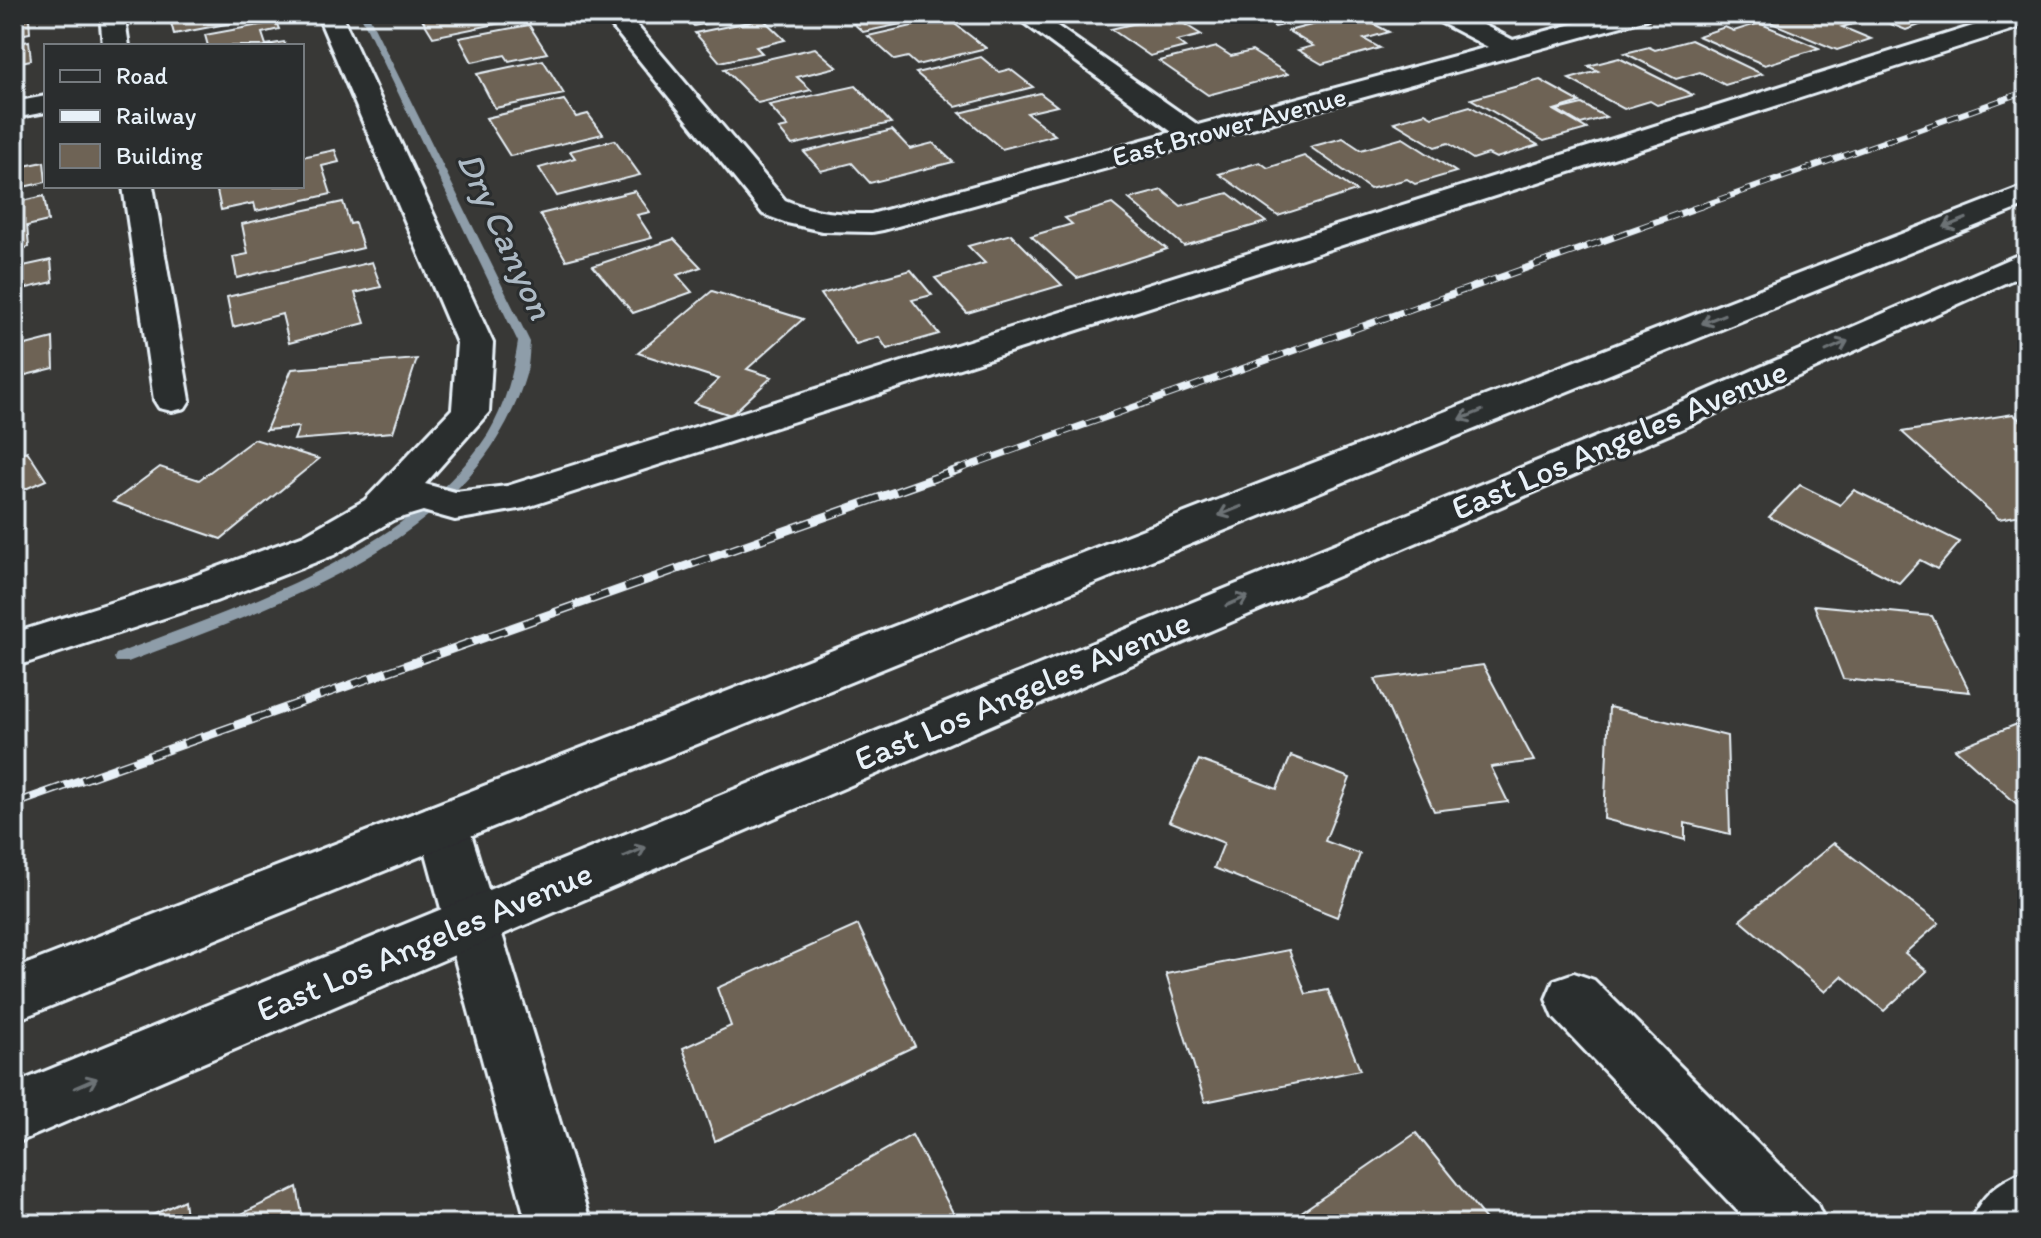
<svg xmlns="http://www.w3.org/2000/svg" width="2041" height="1238" font-family="Itim,sans-serif">
<style>
.lines{fill:none;stroke-linecap:round;stroke-linejoin:round}
.stream{fill:#8e9da9;fill-rule:evenodd}
.building{fill:#6e6355;stroke:#e8f1f8;stroke-width:2}
.minor-casing{stroke:#e8f1f8;stroke-width:6}
.major-casing{stroke:#e8f1f8;stroke-width:6}
.minor{fill:#2a2d2e;fill-rule:evenodd}
.major{fill:#2a2d2e;fill-rule:evenodd}
.rail-far2-casing{stroke:#e8f1f8;stroke-width:6}
.rail-far1-casing{stroke:#e8f1f8;stroke-width:7}
.rail-casing{stroke:#e8f1f8;stroke-width:9}
.rail-far2{stroke:#2a2d2e;stroke-width:4;stroke-dasharray:11;stroke-linecap:butt}
.rail-far1{stroke:#2a2d2e;stroke-width:5;stroke-dasharray:14;stroke-linecap:butt}
.rail{stroke:#2a2d2e;stroke-width:6;stroke-dasharray:18;stroke-linecap:butt}
.oneway{stroke:#6c7275}
.labels{text-anchor:middle;stroke-width:6;stroke-linejoin:round;paint-order:stroke}
.far-street-label{font-size:28px;fill:#e8f1f8;stroke:#2a2d2e}
.street-label{font-size:34px;fill:#e8f1f8;stroke:#2a2d2e}
.water-label{font-size:36px;font-style:italic;fill:#acb9c4;stroke:#2a2d2e}
</style>
<rect width="100%" height="100%" fill="#383836"/>
<filter id="ink" filterUnits="userSpaceOnUse"><feTurbulence type="fractalNoise" baseFrequency=".0125" numOctaves="2"/><feDisplacementMap in="SourceGraphic" scale="16" xChannelSelector="R" yChannelSelector="G"/><feConvolveMatrix kernelMatrix="1 2 1 2 8 2 1 2 1" color-interpolation-filters="sRGB"/></filter>
<g filter="url(#ink)">
<g class="lines">
<path class="stream" d="M360,14H368L530,342C529,354 529,367 525,378C474,543 273,606 128,662H116L114,658L116,654C243,605 410,553 488,434C505,406 513,374 518,342Z"/>
</g>
<g class="building">
<polygon points="197,14 278,14 174,34 170,19"/>
<polygon points="446,14 522,14 525,18 433,37 422,19"/>
<polygon points="683,14 751,14 694,26"/>
<polygon points="843,14 943,14 944,15 863,32"/>
<polygon points="1255,14 1329,14 1275,27"/>
<polygon points="1355,14 1389,32 1364,39 1380,48 1322,64 1298,50 1313,46 1288,31"/>
<polygon points="1772,14 1848,14 1864,21 1842,27 1871,39 1837,50 1760,18"/>
<polygon points="1865,14 1930,14 1926,16 1936,19 1906,30"/>
<polygon points="1170,15 1202,35 1177,41 1185,47 1150,56 1111,29"/>
<polygon points="29,18 30,33 14,36 14,21"/>
<polygon points="947,18 986,48 917,65 908,57 895,60 868,36"/>
<polygon points="763,19 785,40 756,47 762,53 720,62 695,33"/>
<polygon points="276,22 279,29 262,33 266,45 284,42 286,46 208,46 205,35"/>
<polygon points="1759,23 1819,48 1765,65 1698,36 1725,27 1734,31"/>
<polygon points="529,25 547,53 509,61 505,55 472,62 459,38"/>
<polygon points="1691,40 1762,74 1725,85 1700,72 1676,79 1625,53 1649,47 1655,50"/>
<polygon points="29,41 31,60 16,63 17,76 14,77 14,44"/>
<polygon points="1217,47 1231,56 1252,51 1288,74 1208,95 1159,61"/>
<polygon points="815,48 837,67 797,77 811,90 758,103 724,69"/>
<polygon points="981,57 999,72 1010,69 1033,87 956,107 916,73"/>
<polygon points="1619,58 1693,95 1657,105 1650,101 1624,109 1569,79 1598,71 1588,66"/>
<polygon points="543,60 564,94 495,108 477,74"/>
<polygon points="1540,80 1580,102 1554,110 1587,129 1544,141 1471,99"/>
<polygon points="856,86 891,123 792,145 779,129 788,127 769,105"/>
<polygon points="1040,93 1057,106 1027,113 1055,135 1002,149 960,113"/>
<polygon points="564,100 576,117 588,114 603,134 510,156 486,118"/>
<polygon points="1582,104 1606,117 1581,124 1557,110"/>
<polygon points="1470,106 1538,145 1496,158 1488,154 1473,159 1448,143 1435,147 1394,122 1425,113 1432,117"/>
<polygon points="892,130 910,149 933,143 953,162 870,183 852,163 821,171 804,152"/>
<polygon points="1343,138 1361,150 1403,138 1456,172 1415,184 1407,179 1370,189 1310,147"/>
<polygon points="615,140 640,175 557,196 539,168 575,158 570,151"/>
<polygon points="335,150 339,162 322,166 331,194 256,211 254,203 221,210 216,186 302,186 302,157"/>
<polygon points="1304,156 1356,191 1278,216 1219,174 1260,162 1268,168"/>
<polygon points="44,162 46,182 14,189 14,168"/>
<polygon points="1162,190 1181,206 1228,193 1266,222 1184,246 1129,199"/>
<polygon points="635,191 650,212 637,215 652,238 566,260 540,214"/>
<polygon points="44,196 48,221 27,226 29,247 14,251 14,203"/>
<polygon points="343,202 350,224 355,223 363,248 237,278 233,257 248,254 242,224"/>
<polygon points="1112,204 1167,249 1077,278 1031,236 1072,224 1065,218"/>
<polygon points="1011,234 1062,285 967,313 935,278 985,263 968,246"/>
<polygon points="674,239 701,267 677,275 692,292 633,313 593,266"/>
<polygon points="51,260 53,282 14,291 14,268"/>
<polygon points="372,262 381,287 355,293 365,323 289,343 282,314 233,327 227,297"/>
<polygon points="911,270 932,295 912,300 939,334 887,349 879,337 856,344 821,294"/>
<polygon points="712,291 803,319 747,369 772,377 731,415 694,403 719,379 638,353"/>
<polygon points="53,338 54,368 14,378 14,348"/>
<polygon points="417,359 393,432 294,440 299,427 266,430 292,369"/>
<polygon points="2013,414 2027,426 2027,444 2016,446 2027,456 2027,514 1999,519 1902,432"/>
<polygon points="254,439 319,459 221,539 113,502 160,467 199,480"/>
<polygon points="27,451 46,480 14,494 14,456"/>
<polygon points="1800,485 1840,505 1854,490 1960,542 1937,569 1920,560 1899,583 1769,517"/>
<polygon points="1814,605 1932,616 1970,692 1843,679"/>
<polygon points="1483,665 1534,761 1491,767 1508,802 1434,811 1375,679"/>
<polygon points="1609,707 1727,736 1730,834 1685,823 1685,840 1604,819"/>
<polygon points="2027,720 2027,813 1955,749"/>
<polygon points="1291,756 1350,778 1325,841 1360,854 1337,917 1214,868 1224,843 1169,821 1199,760 1277,789"/>
<polygon points="1834,843 1939,923 1905,953 1927,971 1884,1011 1842,976 1825,992 1740,920"/>
<polygon points="858,925 915,1046 715,1141 683,1048 731,1026 717,988"/>
<polygon points="1289,950 1306,994 1328,990 1360,1070 1205,1102 1166,974"/>
<polygon points="1416,1133 1488,1222 1284,1224"/>
<polygon points="912,1135 959,1224 754,1224"/>
<polygon points="297,1187 304,1224 221,1224"/>
<polygon points="184,1200 187,1224 134,1224"/>
</g>
<g class="lines">
<g class="minor-casing">
<g id="minor">
<polygon points="100,14 124,14 129,46 103,46"/>
<polygon points="317,14 341,14 493,343 489,412 425,484 455,492 507,486 2011,14 2027,14 2027,25 524,508 455,520 423,511 393,520 334,555 216,601 14,667 14,633 186,579 304,535 365,500 452,409 457,343"/>
<path d="M602,14H627L785,200C813,213 841,214 871,214L1172,132L1012,14H1040L1198,125L1488,47L1434,19L1431,14H1462L1513,40L1610,14H1650L1647,19L883,230L872,232L822,231L787,223L763,214Z"/>
<polygon points="46,96 46,112 14,118 14,102"/>
<polygon points="123,186 153,186 190,400 185,408 172,411 159,408 154,400"/>
<polygon points="443,803 461,809 468,824 591,1224 527,1224 418,824 425,809"/>
<polygon points="1574,973 1594,980 1816,1202 1826,1224 1750,1224 1554,1018 1546,999 1554,980"/>
<path d="M2027,1170V1224H1969C1981,1195 1999,1181 2027,1170Z"/>
</g>
</g>
<g class="major-casing">
<g id="major">
<polygon points="2027,185 2027,205 14,1021 14,969"/>
<polygon points="2027,251 2027,273 1681,429 14,1144 14,1084 1655,413"/>
</g>
</g>
<use href="#minor" class="minor"/>
<use href="#major" class="major"/>
<g class="rail-far2-casing">
<polyline id="rail-far2" points="1699,207 2027,91"/>
</g>
<g class="rail-far1-casing">
<polyline id="rail-far1" points="954,471 1704,205"/>
</g>
<g class="rail-casing">
<polyline id="rail" points="14,804 960,469"/>
</g>
<use href="#rail-far2" class="rail-far2"/>
<use href="#rail-far1" class="rail-far1"/>
<use href="#rail" class="rail"/>
</g>
<defs><path id="oneway-shaft" d="M-6 0H5M1.5-3L5.5 0L1.5 3" fill="none" stroke-width="1.6" stroke-linecap="round" stroke-linejoin="round" transform="scale(2)"/></defs>
<g class="oneway">
<use href="#oneway-shaft" transform="translate(1955 223) rotate(158)"/>
<use href="#oneway-shaft" transform="translate(1713 319) rotate(158)"/>
<use href="#oneway-shaft" transform="translate(1837 346) rotate(-24)"/>
<use href="#oneway-shaft" transform="translate(1471 415) rotate(158)"/>
<use href="#oneway-shaft" transform="translate(1230 511) rotate(158)"/>
<use href="#oneway-shaft" transform="translate(1237 601) rotate(-23)"/>
<use href="#oneway-shaft" transform="translate(635 852) rotate(-23)"/>
<use href="#oneway-shaft" transform="translate(86 1083) rotate(-23)"/>
</g>
</g>
<g class="labels">
<g class="far-street-label">
<text transform="translate(1229 126) rotate(-15)" y="10">East Brower Avenue</text>
</g>
<g class="street-label">
<text transform="translate(1619 439) rotate(-23)" y="12">East Los Angeles Avenue</text>
<text transform="translate(1022 690) rotate(-23)" y="12">East Los Angeles Avenue</text>
<text transform="translate(424 941) rotate(-23)" y="12">East Los Angeles Avenue</text>
</g>
<g class="water-label">
<text transform="translate(506 235) rotate(65)" y="13">Dry Canyon</text>
</g>
</g>
<rect width="2041" height="1238" fill="none" stroke="#2a2d2e" stroke-width="48"/>
<rect x="24" y="24" width="1993" height="1190" fill="none" stroke="#e8f1f8" stroke-width="3" filter="url(#ink)"/>
<rect x="44" y="44" width="260" height="144" fill="#2a2d2e" stroke="#767b7f" stroke-width="2"/>
<rect x="60" y="70" width="40" height="12" fill="#2a2d2e" stroke="#767b7f" stroke-width="2"/>
<text x="116" y="84" font-size="24" fill="#e8f1f8">Road</text>
<rect x="60" y="110" width="40" height="12" fill="#e8f1f8" stroke="#767b7f" stroke-width="2"/>
<text x="116" y="124" font-size="24" fill="#e8f1f8">Railway</text>
<rect x="60" y="144" width="40" height="24" fill="#6e6355" stroke="#767b7f" stroke-width="2"/>
<text x="116" y="164" font-size="24" fill="#e8f1f8">Building</text>
</svg>
